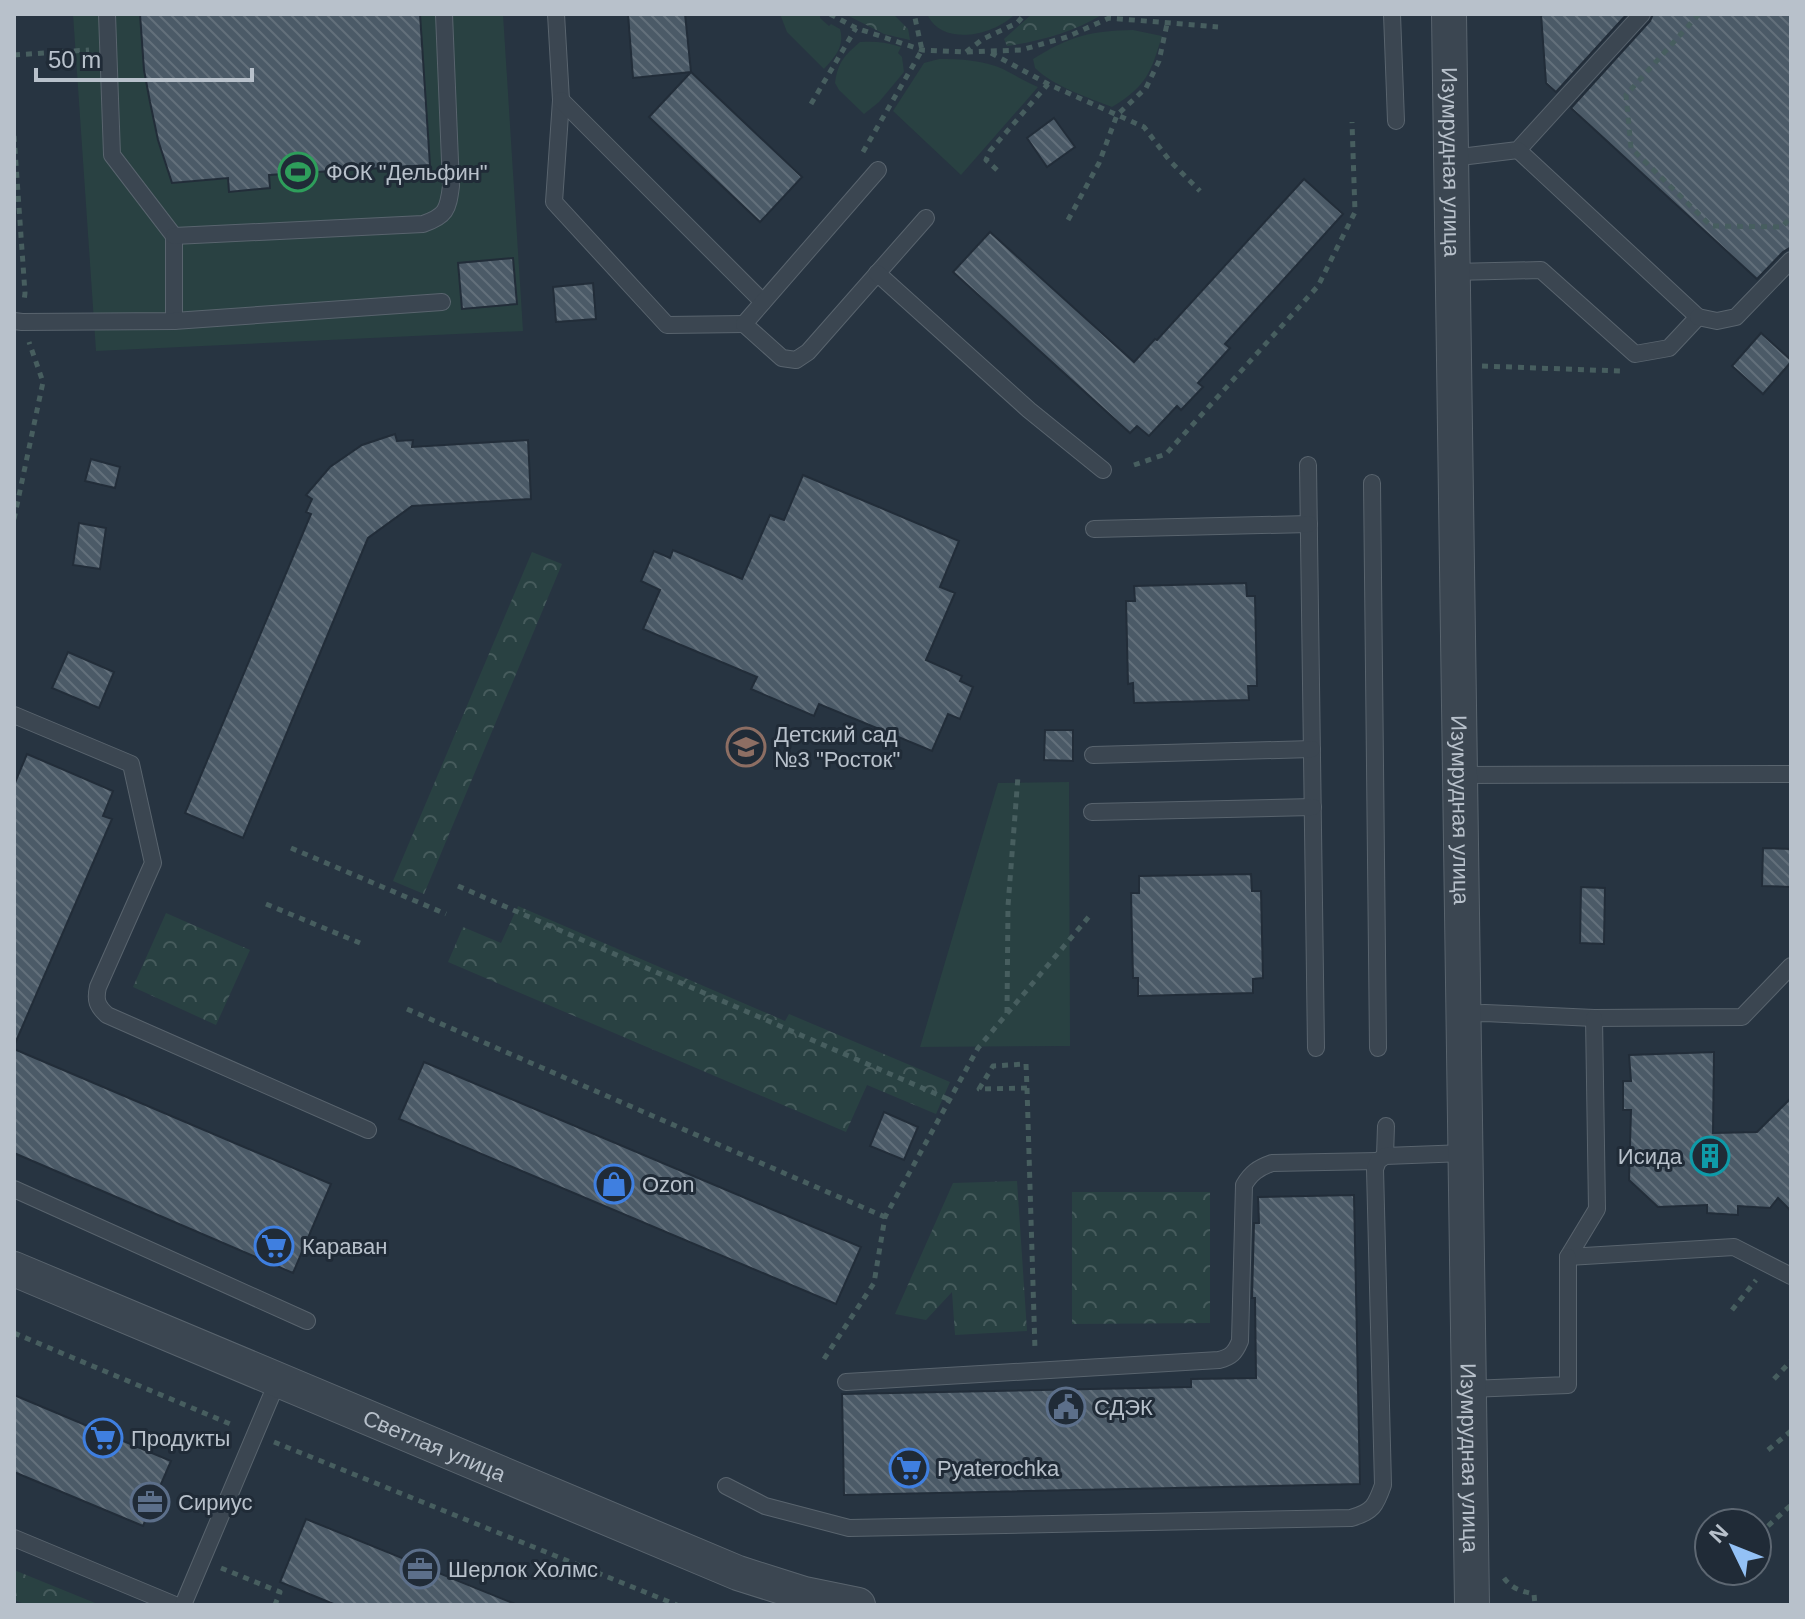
<svg xmlns="http://www.w3.org/2000/svg" width="1805" height="1619" font-family="Arial,sans-serif">
<style>
.green{fill:#294142}
.forest{fill:url(#forest-crowns)}
.building{fill:url(#building-back-hatch);stroke:#222d39;stroke-width:2}
.lines{fill:none;stroke-linecap:round;stroke-linejoin:round}
.service-casing{stroke:#59646e;stroke-width:18}
.minor-casing{stroke:#59646e;stroke-width:36}
.path{stroke:#475e5f;stroke-width:5;stroke-dasharray:6 6;stroke-linecap:butt}
.service{stroke:#3b4651;stroke-width:16}
.minor{stroke:#3b4651;stroke-width:34}
.labels{text-anchor:middle;stroke-width:6;stroke-linejoin:round;paint-order:stroke}
.street-label{font-size:22px;fill:#b8c1cb;stroke:#202b37}
.poi-label{font-size:22px;fill:#b8c1cb;stroke:#202b37;text-anchor:start}
</style>
<defs>
<pattern id="forest-crowns" width="20" height="18" patternUnits="userSpaceOnUse" patternTransform="scale(2)"><rect width="20" height="18" fill="#294142"/><path d="M2 6a3 3 0 1 1 6 0M12 15a3 3 0 1 1 6 0" fill="none" stroke="#465b5c"/></pattern>
<pattern id="building-back-hatch" width="6" height="6" patternUnits="userSpaceOnUse" patternTransform="scale(2)"><rect width="6" height="6" fill="#4b5a67"/><path d="M-1 5l2 2M0 0l6 6M5-1l2 2" fill="none" stroke="#63707b"/></pattern>
</defs>
<rect width="100%" height="100%" fill="#273441"/>
<g class="green">
<polygon points="73,14 503,14 523,331 96,351"/>
<path d="M780,14H820V18L829,26L831,24L840,29C845,46 835,57 824,69L787,32Z"/>
<path d="M929,14H1015C995,35 944,47 928,16Z"/>
<path d="M1133,30L1162,36C1151,72 1147,86 1112,107C1089,98 1053,86 1035,68L1033,59C1070,36 1090,31 1133,30Z"/>
<path d="M860,42C874,41 888,42 901,47L898,53L902,57L904,72L879,102L864,114L839,90L835,83C838,62 844,56 860,42Z"/>
<path d="M939,59C961,59 983,60 1003,69C1015,75 1026,82 1038,87L961,175L893,111L924,63Z"/>
<polygon points="1069,782 1070,1046 920,1047 998,783"/>
</g>
<g class="forest">
<polygon points="845,14 893,14 908,29 910,40 884,34"/>
<path d="M1032,14H1103C1074,32 1040,41 1007,46L1004,39Z"/>
<polygon points="532,552 562,564 424,894 393,881"/>
<polygon points="518,906 785,1021 789,1014 950,1082 936,1114 867,1085 846,1132 448,962 463,927 501,943"/>
<polygon points="166,913 250,950 216,1025 133,987"/>
<polygon points="1017,1181 1027,1331 955,1335 952,1292 926,1320 895,1314 953,1183"/>
<polygon points="1072,1192 1210,1192 1210,1323 1072,1324"/>
<polygon points="14,1570 100,1605 27,1605 14,1600"/>
</g>
<g class="building">
<polygon points="140,14 420,14 430,165 269,175 270,188 229,192 228,178 172,183 158,140 150,102 144,70"/>
<polygon points="628,14 685,14 691,72 633,78"/>
<polygon points="1541,14 1627,14 1556,92 1546,83"/>
<polygon points="1653,14 1791,14 1791,247 1783,252 1757,279 1571,108 1650,21"/>
<polygon points="691,72 802,177 760,222 649,117"/>
<polygon points="1054,118 1075,147 1047,167 1027,138"/>
<polygon points="1304,179 1343,214 1225,344 1230,348 1198,383 1203,387 1181,410 1177,406 1149,436 1137,426 1130,433 953,272 990,232 1134,362 1155,339 1157,340"/>
<polygon points="513,258 517,304 462,309 458,263"/>
<polygon points="593,283 596,319 556,322 553,287"/>
<polygon points="1761,333 1791,360 1791,362 1763,394 1732,366"/>
<polygon points="395,434 397,441 413,440 412,447 528,440 531,499 412,506 368,538 243,838 185,813 311,514 306,512 312,499 306,495 330,467 362,445"/>
<polygon points="91,459 120,467 115,488 85,481"/>
<polygon points="803,475 959,541 940,587 955,593 926,660 962,676 960,681 973,687 960,719 948,714 932,751 819,704 814,716 751,689 757,677 643,629 660,590 641,581 654,551 670,558 673,550 742,579 770,515 784,520"/>
<polygon points="79,523 106,528 100,569 73,565"/>
<polygon points="1246,583 1247,596 1255,596 1257,686 1248,686 1249,700 1134,703 1133,683 1128,684 1126,601 1135,601 1134,586"/>
<polygon points="68,652 114,672 99,708 52,688"/>
<polygon points="1045,730 1073,730 1073,761 1044,760"/>
<polygon points="27,754 113,791 103,816 112,819 14,1046 14,785"/>
<polygon points="1763,848 1791,849 1791,887 1762,886"/>
<polygon points="1251,874 1252,891 1261,891 1263,978 1253,979 1253,993 1138,996 1138,978 1133,978 1131,893 1139,893 1139,876"/>
<polygon points="1581,887 1605,888 1604,944 1580,943"/>
<polygon points="14,1049 331,1184 293,1273 14,1153"/>
<polygon points="1714,1052 1713,1133 1757,1132 1791,1098 1791,1211 1778,1198 1770,1208 1738,1206 1738,1215 1707,1213 1707,1205 1658,1207 1629,1180 1631,1110 1623,1110 1623,1081 1631,1081 1629,1055"/>
<polygon points="424,1062 861,1247 836,1304 399,1119"/>
<polygon points="884,1112 918,1127 904,1160 870,1146"/>
<polygon points="1354,1195 1360,1484 844,1495 842,1394 1191,1387 1191,1379 1256,1378 1255,1298 1252,1298 1254,1223 1259,1223 1258,1197"/>
<polygon points="14,1395 171,1461 143,1526 14,1472"/>
<polygon points="306,1519 515,1604 515,1605 336,1605 280,1582"/>
</g>
<g class="lines">
<g class="service-casing">
<g id="service">
<polyline points="107,14 112,155 174,236 174,321"/>
<polyline points="556,14 561,100 554,202 667,325 744,324"/>
<polyline points="1392,14 1396,121"/>
<polyline points="561,100 763,302"/>
<polyline points="1452,158 1518,150 1642,14"/>
<polyline points="878,170 744,324 782,358 796,360 808,352 926,218"/>
<path d="M174,236L423,224C446,216 448,210 451,186L444,14"/>
<polyline points="1453,272 1541,270 1635,354 1669,348 1698,317 1518,150"/>
<polyline points="877,273 1029,410 1103,470"/>
<polyline points="1698,317 1717,321 1736,317 1791,260"/>
<polyline points="14,321 22,322 174,321 442,302"/>
<polyline points="1308,465 1316,1048"/>
<polyline points="1372,483 1378,1048"/>
<polyline points="1094,529 1309,524"/>
<path d="M14,715L131,764L153,863L98,987C95,1000 97,1006 107,1015L368,1130"/>
<polyline points="1093,755 1312,749"/>
<polyline points="1460,775 1791,774"/>
<polyline points="1092,812 1313,807"/>
<polyline points="1463,1014 1485,1013 1594,1018 1742,1017 1791,966"/>
<polyline points="1594,1018 1597,1209 1568,1257 1734,1247 1791,1276"/>
<polyline points="1385,1156 1386,1126"/>
<polyline points="14,1189 307,1321"/>
<path d="M846,1382L1219,1360C1231,1357 1235,1353 1240,1341L1244,1185C1251,1173 1258,1168 1272,1163L1378,1161"/>
<polyline points="1469,1389 1568,1385 1568,1257"/>
<path d="M726,1486L765,1506L849,1528L1351,1518C1373,1512 1376,1505 1383,1485L1375,1169L1378,1161L1385,1156L1465,1153"/>
<polyline points="14,1538 175,1605"/>
<polyline points="183,1605 278,1380"/>
</g>
</g>
<g class="minor-casing">
<g id="minor">
<path id="s1" d="M1449,14L1472,1605"/>
<path id="s2" d="M14,1269L738,1573L804,1594L858,1605"/>
</g>
</g>
<g class="path">
<polyline points="830,14 856,28 922,50 965,52 1021,50 1067,37 1109,18 1218,27"/>
<polyline points="1699,14 1626,95 1631,148 1711,226 1782,227 1791,217"/>
<polyline points="966,52 983,39 1017,23 1025,14"/>
<polyline points="991,53 1048,84 1144,127 1170,161 1200,191"/>
<polyline points="14,55 89,50"/>
<polyline points="811,104 856,28"/>
<polyline points="14,136 25,293 24,301"/>
<polyline points="863,152 922,50 915,18 916,14"/>
<polyline points="997,170 986,160 990,151 1048,84"/>
<polyline points="1068,220 1099,163 1117,115 1146,88 1159,61 1167,24"/>
<polyline points="1482,366 1620,371"/>
<polyline points="1134,465 1166,454 1318,286 1355,212 1352,122"/>
<polyline points="14,519 43,382 29,342"/>
<polyline points="291,848 446,914"/>
<polyline points="458,886 950,1100"/>
<polyline points="266,904 360,943"/>
<polyline points="407,1009 885,1217"/>
<polyline points="1007,1013 1008,906 1018,776"/>
<polyline points="1027,1088 979,1089 993,1066 1026,1064 1027,1088 1035,1350"/>
<polyline points="1732,1310 1756,1280"/>
<polyline points="14,1333 235,1426"/>
<polyline points="824,1359 874,1283 885,1217 978,1048 1092,913"/>
<polyline points="1774,1379 1791,1361"/>
<polyline points="274,1442 677,1605"/>
<polyline points="1768,1450 1791,1431"/>
<polyline points="1768,1526 1791,1505"/>
<polyline points="221,1568 280,1592 275,1605"/>
<path d="M1504,1578C1512,1589 1521,1591 1534,1594L1535,1605"/>
</g>
<use href="#service" class="service"/>
<use href="#minor" class="minor"/>
</g>
<defs>
<g id="stadium-ring" transform="scale(2)"><circle r="9.5" fill="#202b37" stroke="#2e9e5b" stroke-width="1.5"/><path d="M0-5a6.5 5 0 1 0 0 10a6.5 5 0 1 0 0-10ZM-3.5-1.8h7v3.6h-7Z" fill="#2e9e5b"/></g>
<g id="school-ring" transform="scale(2)"><circle r="9.5" fill="#202b37" stroke="#8d6e63" stroke-width="1.5"/><path d="M0-5L7-2L0 1L-7-2ZM-4 1L0 2.5L4 1V4Q0 6-4 4Z" fill="#8d6e63"/></g>
<g id="building-ring" transform="scale(2)"><circle r="9.5" fill="#202b37" stroke="#0f9aa8" stroke-width="1.5"/><path d="M-4-6H4V6H1V3H-1V6H-4ZM-2.5-4.3h1.7v1.8h-1.7ZM.8-4.3h1.7v1.8H.8ZM-2.5-1h1.7V.8h-1.7ZM.8-1h1.7V.8H.8Z" fill="#0f9aa8"/></g>
<g id="shop-ring" transform="scale(2)"><circle r="9.5" fill="#202b37" stroke="#3f7fe0" stroke-width="1.5"/><path d="M-5-2.5h2.3a2.7 3.5 0 0 1 5.4 0H5L5.5 6h-11ZM-1.5-2.5h3a1.5 2.3 0 0 0-3 0Z" fill="#3f7fe0"/></g>
<g id="supermarket-ring" transform="scale(2)"><circle r="9.5" fill="#202b37" stroke="#3f7fe0" stroke-width="1.5"/><path d="M-6-5.5h2.5l.6 2H6L4.5 2H-2.5L-4.4-4H-6ZM-1.5 3.2a1.3 1.3 0 1 0 .1 0ZM3 3.2a1.3 1.3 0 1 0 .1 0Z" fill="#3f7fe0"/></g>
<g id="civic-ring" transform="scale(2)"><circle r="9.5" fill="#202b37" stroke="#5c6f8a" stroke-width="1.5"/><path d="M-.6-6.5H3V-4.5H.6V-3L4-1V1h2V6H-6V1h2V-1L-.6-3ZM-1.2 2.5V6h2.4V2.5Z" fill="#5c6f8a"/></g>
<g id="office-ring" transform="scale(2)"><circle r="9.5" fill="#202b37" stroke="#5c6f8a" stroke-width="1.5"/><path d="M-6-3h4V-5.5h4V-3h4V5H-6ZM-1-4.5V-3h2v-1.5ZM-6 0V1H6V0Z" fill="#5c6f8a"/></g>
</defs>
<g fill-rule="evenodd">
<use href="#stadium-ring" x="298" y="172"/>
<use href="#school-ring" x="746" y="747"/>
<use href="#building-ring" x="1710" y="1156"/>
<use href="#shop-ring" x="614" y="1184"/>
<use href="#supermarket-ring" x="274" y="1246"/>
<use href="#civic-ring" x="1066" y="1407"/>
<use href="#supermarket-ring" x="103" y="1438"/>
<use href="#supermarket-ring" x="909" y="1468"/>
<use href="#office-ring" x="150" y="1502"/>
<use href="#office-ring" x="420" y="1569"/>
</g>
<g class="labels">
<g class="street-label">
<text dy="8" stroke="none"><textPath href="#s1" startOffset="148">Изумрудная улица</textPath></text>
<text dy="8" stroke="none"><textPath href="#s1" startOffset="796">Изумрудная улица</textPath></text>
<text dy="8" stroke="none"><textPath href="#s2" startOffset="456">Светлая улица</textPath></text>
<text dy="8" stroke="none"><textPath href="#s1" startOffset="1444">Изумрудная улица</textPath></text>
</g>
<g class="poi-label">
<text x="326" y="180">ФОК "Дельфин"</text>
<text x="774" y="742">Детский сад<tspan x="774" dy="25">№3 "Росток"</tspan></text>
<text x="1682" y="1164" text-anchor="end">Исида</text>
<text x="642" y="1192">Ozon</text>
<text x="302" y="1254">Караван</text>
<text x="1094" y="1415">СДЭК</text>
<text x="131" y="1446">Продукты</text>
<text x="937" y="1476">Pyaterochka</text>
<text x="178" y="1510">Сириус</text>
<text x="448" y="1577">Шерлок Холмс</text>
</g>
</g>
<rect width="1805" height="1619" fill="none" stroke="#b8c1cb" stroke-width="32"/>
<g transform="translate(1733 1547) rotate(313)"><circle r="38" fill="#202b37" stroke="#5d6772" stroke-width="2"/>
<path d="M0-6L14 30L0 20L-14 30Z" fill="#93c1f5"/>
<text y="-12" font-size="22" font-weight="bold" text-anchor="middle" fill="#b8c1cb">N</text>
</g>
<path d="M36 68v12h216v-12" fill="none" stroke="#b8c1cb" stroke-width="4"/>
<text x="48" y="68" font-size="24" fill="#b8c1cb" stroke="#202b37" stroke-width="6" paint-order="stroke">50 m</text>
</svg>
